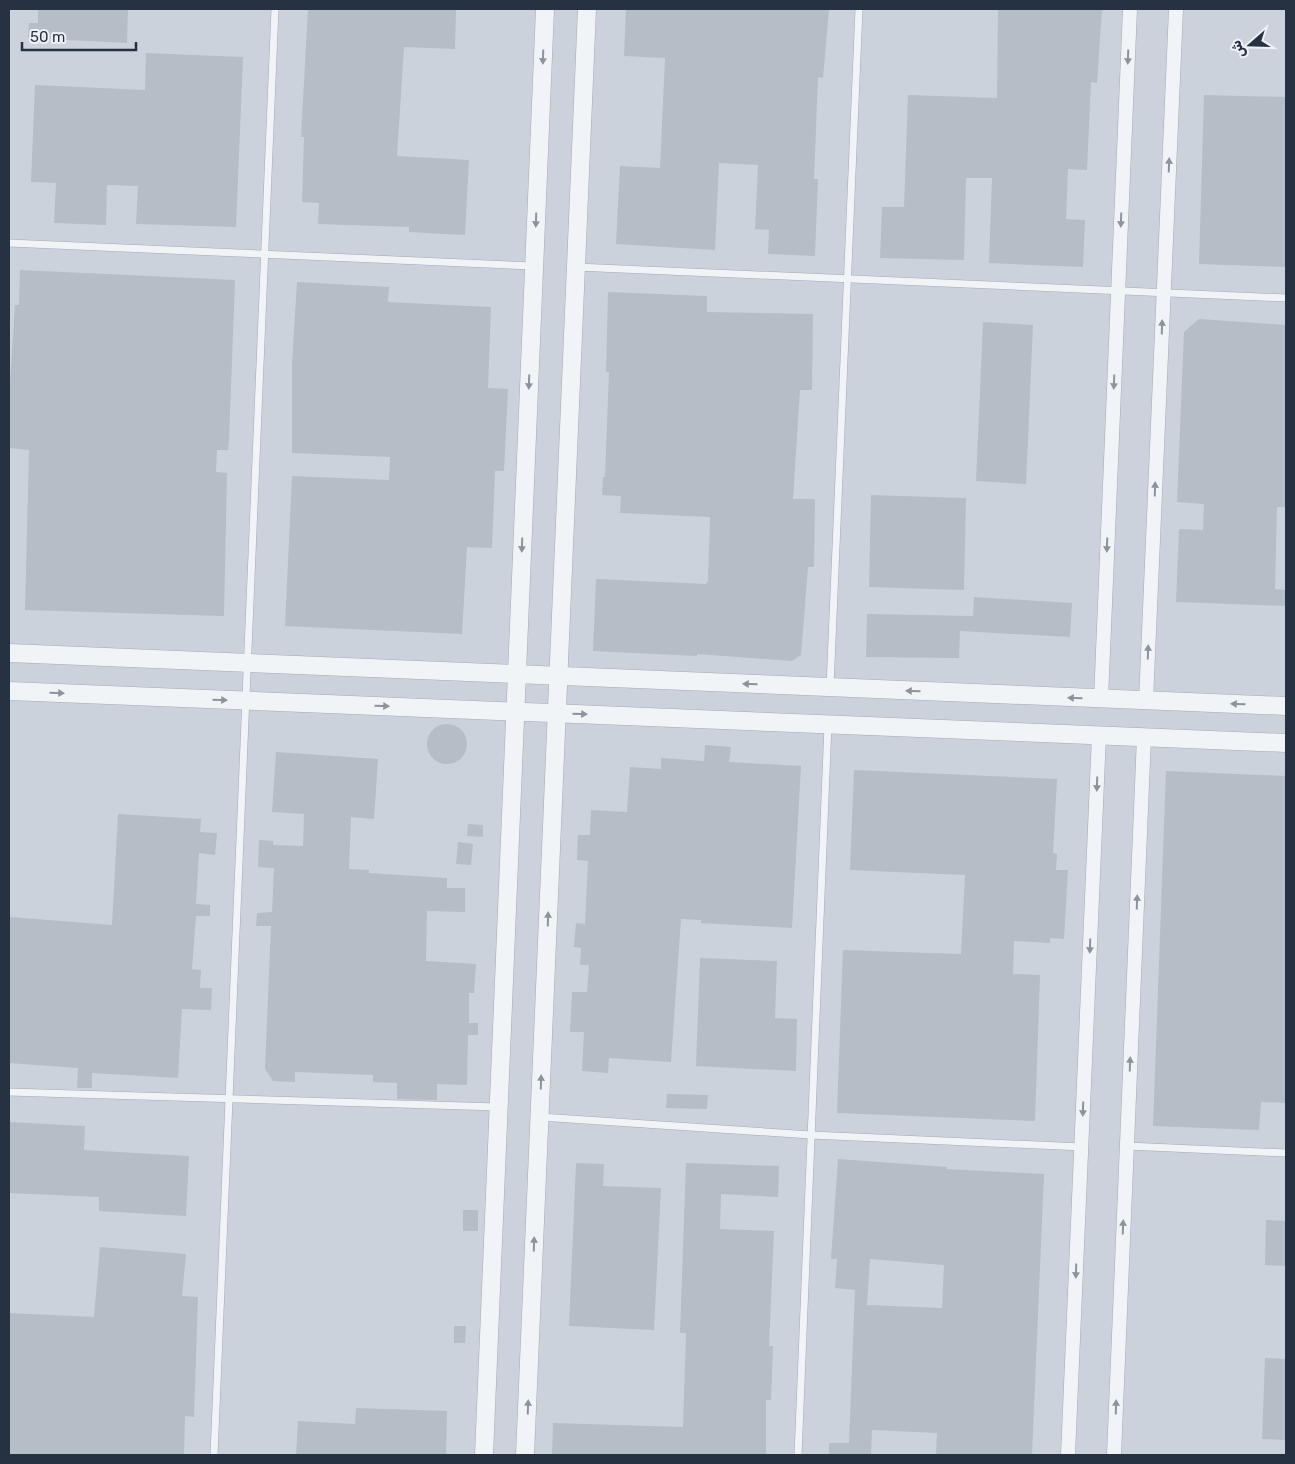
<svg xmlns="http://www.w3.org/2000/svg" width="1295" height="1464" font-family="Rubik,Vazirmatn,sans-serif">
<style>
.built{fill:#ccd2db}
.building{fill:#b5bdc7;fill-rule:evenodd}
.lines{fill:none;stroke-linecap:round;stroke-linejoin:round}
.service-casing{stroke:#a3aab4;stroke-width:8}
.minor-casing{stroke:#a3aab4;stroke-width:15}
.tertiary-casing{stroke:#a3aab4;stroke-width:19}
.service{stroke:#f1f4f7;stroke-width:7}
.minor{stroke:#f1f4f7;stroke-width:14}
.tertiary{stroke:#f1f4f7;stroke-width:18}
.oneway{fill:#8c939c}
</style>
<rect width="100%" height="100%" fill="#dee3e9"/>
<rect class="built" x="9" y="9" width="1277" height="1446"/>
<g class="building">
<polygon points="38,9 128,9 127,43 28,38 29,23 38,23"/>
<polygon points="308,9 456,9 455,49 404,47 397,156 469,160 465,235 409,232 409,227 318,224 319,203 302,202 304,137 301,137"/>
<polygon points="626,9 829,9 823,78 818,77 814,179 818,179 815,256 768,254 769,230 755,229 758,165 719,163 715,250 616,244 620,166 660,168 665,58 624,56"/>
<polygon points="998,9 1102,9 1097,83 1091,82 1087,170 1068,169 1066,219 1085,220 1083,267 989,263 992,178 966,178 964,260 880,258 882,207 904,207 908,95 997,98"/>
<polygon points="146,53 243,57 236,227 136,224 138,186 107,185 106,225 54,223 56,183 31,182 35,85 145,90"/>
<polygon points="1204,95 1286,97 1286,267 1199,264"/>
<polygon points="20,270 235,280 229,440 228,450 217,450 216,472 227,473 224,616 25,610 29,450 9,448 9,397 15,305 19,305"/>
<polygon points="297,282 389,287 388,302 491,307 488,388 508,389 504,471 495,471 492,548 467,547 462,634 285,626 292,476 389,480 390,457 292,453 292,363"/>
<polygon points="608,292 707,296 707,312 813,314 812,390 800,390 793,499 815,499 814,567 808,567 801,655 792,661 697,654 697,656 593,651 596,579 706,584 708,581 710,517 620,513 621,496 602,495 603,477 605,477 609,372 606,372"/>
<polygon points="1199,319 1286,325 1286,507 1277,507 1275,589 1286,590 1286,606 1176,602 1179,529 1203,530 1204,504 1177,502 1184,332"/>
<polygon points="983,322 1033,325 1026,484 976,481"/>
<polygon points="871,495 966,498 964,590 869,587"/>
<polygon points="974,597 1072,603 1070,637 960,631 959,658 866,657 867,614 973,616"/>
<circle cx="447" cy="744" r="20"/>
<polygon points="705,745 731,747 729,762 801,766 792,928 701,923 701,920 681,919 671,1062 609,1058 608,1073 582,1071 584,1032 570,1032 572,992 587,992 589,965 580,965 581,948 574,947 576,923 585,924 588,861 577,860 578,835 590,835 591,810 627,812 630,767 661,769 661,758 704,761"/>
<polygon points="276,752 378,759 374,819 351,817 349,869 369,870 369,873 447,878 447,888 465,888 465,912 427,911 426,961 476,964 474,993 469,993 469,1023 478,1023 478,1035 468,1035 467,1085 437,1084 437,1100 397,1099 397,1083 373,1082 373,1075 295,1072 295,1082 273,1081 265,1069 271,926 256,926 257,913 272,912 274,868 258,867 259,840 273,841 273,845 303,846 304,814 272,812"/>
<polygon points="854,770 1057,779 1053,853 1057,854 1056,870 1068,870 1064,939 1050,938 1050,943 1014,941 1013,974 1040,975 1035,1121 837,1113 843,950 961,954 965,875 850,870"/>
<polygon points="1166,771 1286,776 1286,1103 1261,1102 1259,1130 1153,1126"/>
<polygon points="118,814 201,819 200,832 217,833 215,855 199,853 196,904 210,905 210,916 196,916 192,969 201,970 200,988 212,988 211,1010 182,1009 178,1078 92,1073 92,1088 77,1088 78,1068 9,1063 10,917 112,925"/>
<polygon points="468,824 483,825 483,837 467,836"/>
<polygon points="458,842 473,844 471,865 456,864"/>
<polygon points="700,958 777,961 775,1018 797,1019 796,1071 696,1066"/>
<polygon points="667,1094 708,1095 707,1109 666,1108"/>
<polygon points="9,1122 85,1126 84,1150 189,1156 186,1216 99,1211 99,1197 9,1193"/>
<path d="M838,1159L947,1167V1169L1044,1174L1032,1455H936L937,1433L872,1430L871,1455H829V1443H849L855,1290L835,1288L837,1259H831ZM870,1259L944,1265L942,1308L867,1305Z"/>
<polygon points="576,1163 604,1164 603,1186 661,1188 654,1330 569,1326"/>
<polygon points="686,1163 779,1166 778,1197 721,1194 720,1229 774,1231 769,1346 773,1346 771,1400 766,1400 766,1455 552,1455 553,1423 683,1427 686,1333 680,1333"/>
<rect x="463" y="1210" width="15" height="21"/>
<polygon points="1266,1220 1286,1221 1286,1266 1265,1265"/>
<polygon points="100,1247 186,1254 182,1296 198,1297 194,1417 185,1416 184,1455 9,1455 9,1313 94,1317"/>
<polygon points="454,1326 466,1326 465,1343 454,1343"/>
<polygon points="1265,1358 1286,1359 1286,1440 1262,1439"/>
<polygon points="356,1408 447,1411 446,1455 296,1455 298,1421 355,1424"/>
</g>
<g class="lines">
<g class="service-casing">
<g id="service">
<polyline points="9,243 533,266"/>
<polyline points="576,267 1286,298"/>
<polyline points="830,687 859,9"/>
<polyline points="9,1092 497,1107"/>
<polyline points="540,1117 811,1135 1082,1147"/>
<polyline points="1127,1146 1286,1153"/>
<polyline points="214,1455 275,9"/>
<polyline points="798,1455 828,725"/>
</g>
</g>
<g class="minor-casing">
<g id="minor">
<polyline points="1101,699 1130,9"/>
<polyline points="1146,701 1176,9"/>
<polyline points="1068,1455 1099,735"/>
<polyline points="1114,1455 1144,737"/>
</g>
</g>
<g class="tertiary-casing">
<g id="tertiary">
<polyline points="9,653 1286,706"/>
<polyline points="9,691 1286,743"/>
<polyline points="484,1455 545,9"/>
<polyline points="525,1455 587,9"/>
</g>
</g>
<use href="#service" class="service"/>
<use href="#minor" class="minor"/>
<use href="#tertiary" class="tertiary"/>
</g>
<defs><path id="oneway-solid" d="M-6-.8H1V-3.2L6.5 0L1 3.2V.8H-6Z" transform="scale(1.25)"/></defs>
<g class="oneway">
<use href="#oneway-solid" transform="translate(543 57) rotate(92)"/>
<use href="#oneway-solid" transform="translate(1128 57) rotate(92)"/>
<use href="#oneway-solid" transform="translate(1169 165) rotate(-88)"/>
<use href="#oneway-solid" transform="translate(536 220) rotate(92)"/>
<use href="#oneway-solid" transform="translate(1121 220) rotate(92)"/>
<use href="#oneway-solid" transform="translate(1162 327) rotate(-88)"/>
<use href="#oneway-solid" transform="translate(529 382) rotate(92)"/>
<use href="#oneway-solid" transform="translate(1114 382) rotate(92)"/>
<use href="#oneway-solid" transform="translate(1155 489) rotate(-88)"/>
<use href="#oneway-solid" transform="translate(522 545) rotate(92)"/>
<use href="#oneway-solid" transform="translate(1107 545) rotate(92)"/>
<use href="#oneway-solid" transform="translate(1148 652) rotate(-88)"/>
<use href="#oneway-solid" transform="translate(750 684) rotate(-178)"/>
<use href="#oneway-solid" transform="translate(913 691) rotate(-178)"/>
<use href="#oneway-solid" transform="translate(57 693) rotate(2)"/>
<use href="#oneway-solid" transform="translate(1075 698) rotate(-178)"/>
<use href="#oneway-solid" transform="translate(220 700) rotate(2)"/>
<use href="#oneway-solid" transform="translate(1238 704) rotate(-178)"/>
<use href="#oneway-solid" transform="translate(382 706) rotate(2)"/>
<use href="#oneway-solid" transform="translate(580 714) rotate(2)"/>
<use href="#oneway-solid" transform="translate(1097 784) rotate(92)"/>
<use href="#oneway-solid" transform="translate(1137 902) rotate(-88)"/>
<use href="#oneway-solid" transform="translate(548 919) rotate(-88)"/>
<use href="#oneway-solid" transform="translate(1090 946) rotate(92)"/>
<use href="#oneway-solid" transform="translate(1130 1064) rotate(-88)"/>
<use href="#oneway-solid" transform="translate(541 1082) rotate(-88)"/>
<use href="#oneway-solid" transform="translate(1083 1109) rotate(92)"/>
<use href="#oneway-solid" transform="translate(1123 1227) rotate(-88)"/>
<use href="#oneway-solid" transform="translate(534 1244) rotate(-88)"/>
<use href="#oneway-solid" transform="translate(1076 1271) rotate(92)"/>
<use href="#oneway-solid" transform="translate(528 1407) rotate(-88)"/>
<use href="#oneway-solid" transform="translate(1116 1407) rotate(-88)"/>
</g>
<rect width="1295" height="1464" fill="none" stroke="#263242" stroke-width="20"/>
<g transform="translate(1250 45) rotate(250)" stroke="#eef2f7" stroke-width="4" paint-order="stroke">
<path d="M0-4L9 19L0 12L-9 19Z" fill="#263242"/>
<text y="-8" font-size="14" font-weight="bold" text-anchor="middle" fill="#263242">ش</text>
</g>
<path d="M22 42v8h114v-8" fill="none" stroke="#263242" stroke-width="2.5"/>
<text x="30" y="42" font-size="15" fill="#263242" stroke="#eef2f7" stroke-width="4" paint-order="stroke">50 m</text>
</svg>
